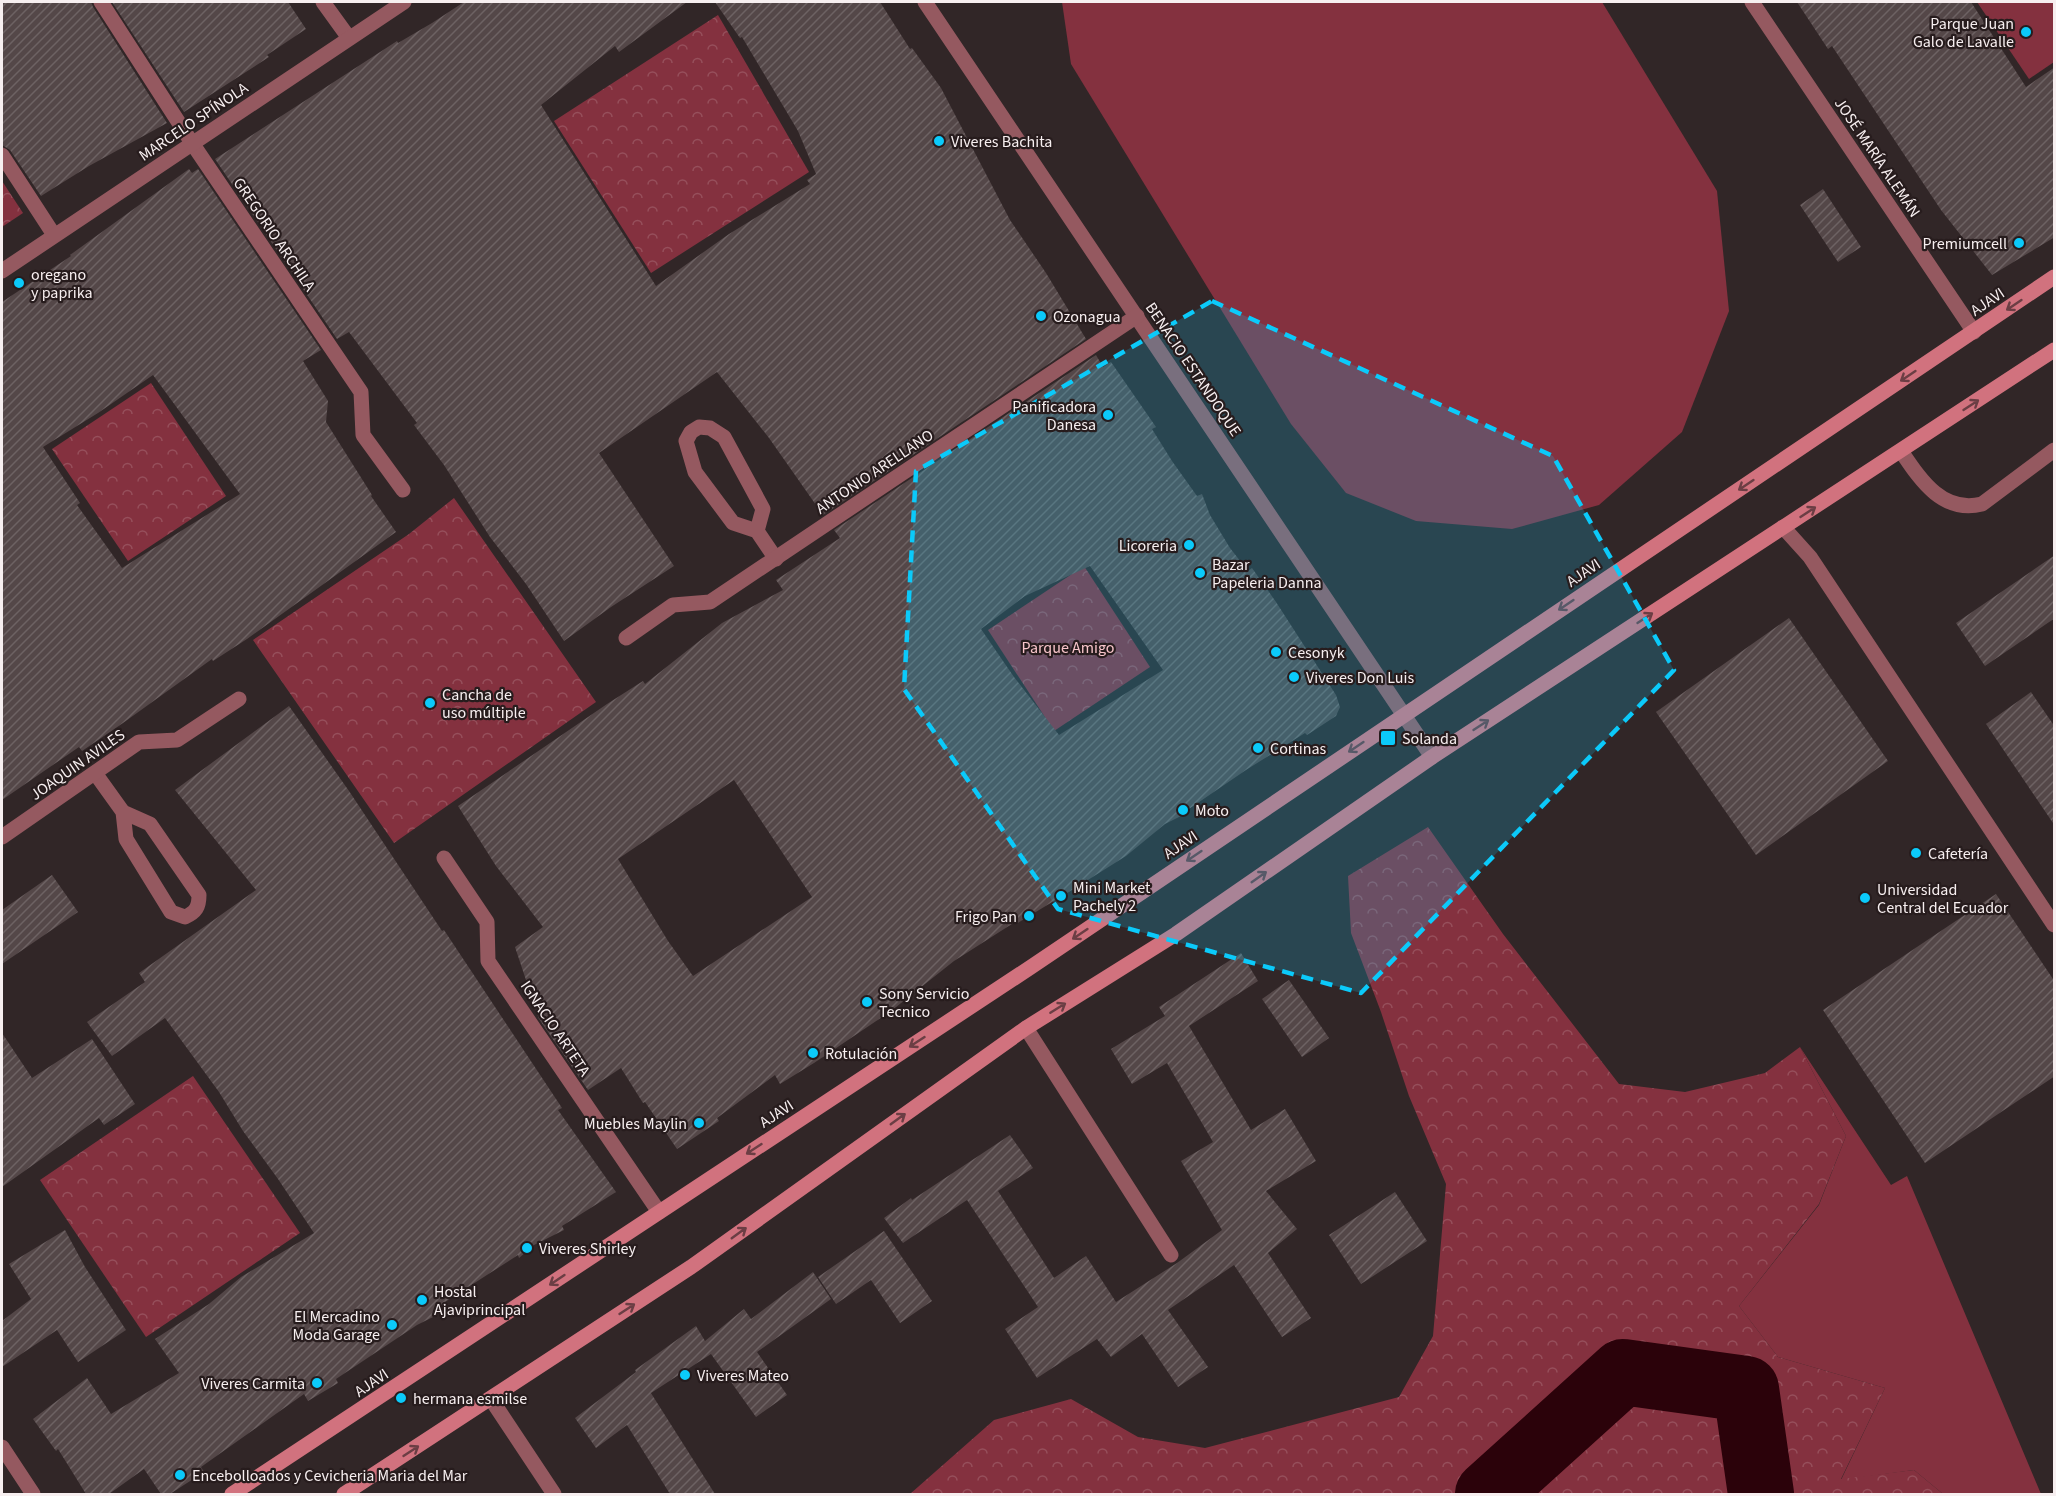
<svg xmlns="http://www.w3.org/2000/svg" width="2056" height="1496" font-family="'Source Sans 3',sans-serif">
<style>
.grass{fill:#84313f}
.forest{fill:url(#forest-crowns)}
.lines{fill:none;stroke-linecap:round;stroke-linejoin:round}
.river{stroke:#2b020a;stroke-width:66}
.building{fill:url(#building-hatch);fill-rule:evenodd}
.lane{stroke:#955960;stroke-width:15}
.street{stroke:#955960;stroke-width:15}
.secondary{stroke:#d1727e;stroke-width:15}
.oneway{stroke:#6b3e44}
.marked{fill:#0bcafa;fill-opacity:0.2;stroke:#0bcafa;stroke-width:4.5;stroke-dasharray:12 8;stroke-linejoin:round}
.poi-dot{fill:#0bcafa;stroke:#271c1d;stroke-width:2}
.labels{text-anchor:middle;stroke-width:4.5;stroke-linejoin:round;paint-order:stroke}
.poi-label{font-size:16px;fill:#f7eff0;stroke:#271c1d;text-anchor:start}
.street-label{font-size:16px;fill:#f7eff0;stroke:#271c1d}
.park-label{font-size:16px;fill:#f8c5ca;stroke:#271c1d}
</style>
<defs>
<pattern id="forest-crowns" width="20" height="18" patternUnits="userSpaceOnUse" patternTransform="scale(1.5)"><rect width="20" height="18" fill="#84313f"/><path d="M2 6a3 3 0 1 1 6 0M12 15a3 3 0 1 1 6 0" fill="none" stroke="#964f5b"/></pattern>
<pattern id="building-hatch" width="6" height="6" patternUnits="userSpaceOnUse" patternTransform="scale(1.5)"><rect width="6" height="6" fill="#544748"/><path d="M-1 1l2-2M0 6l6-6M5 7l2-2" fill="none" stroke="#6d6263"/></pattern>
</defs>
<rect width="100%" height="100%" fill="#312627"/>
<g class="grass">
<polygon points="1062,2 1602,2 1717,191 1729,311 1682,432 1599,505 1512,529 1416,521 1346,493 1291,424 1071,64"/>
<polygon points="1977,2 2054,2 2054,62 2029,79"/>
<polygon points="1800,1047 1891,1185 1907,1176 2041,1494 1943,1494 1914,1470 1841,1480 1885,1388 1778,1357 1739,1306 1819,1205 1846,1136"/>
</g>
<g class="forest">
<polygon points="718,15 809,172 651,273 554,121"/>
<polygon points="2,181 23,213 2,227"/>
<polygon points="151,383 226,496 128,561 52,449"/>
<polygon points="454,498 596,702 394,843 253,640 409,534"/>
<polygon points="1084,566 1150,667 1054,731 988,630"/>
<polygon points="1428,827 1503,934 1619,1084 1685,1092 1765,1073 1800,1047 1846,1136 1819,1204 1739,1306 1778,1357 1885,1388 1841,1479 1914,1470 1943,1494 910,1494 994,1420 1071,1399 1138,1437 1205,1448 1399,1397 1433,1336 1446,1184 1409,1096 1381,1012 1351,933 1348,876"/>
<polygon points="193,1076 300,1233 146,1337 40,1180"/>
</g>
<g class="lines">
<polyline class="river" points="1488,1494 1623,1372 1746,1389 1761,1494"/>
</g>
<g class="building">
<polygon points="2,2 91,2 93,7 167,123 89,166 41,196 10,150 2,145"/>
<polygon points="112,2 288,2 306,29 267,55 269,57 184,112"/>
<polygon points="464,2 687,2 619,52 615,46 541,105 656,286 729,234 810,184 807,180 816,174 798,131 742,37 740,38 715,2 880,2 910,49 912,48 941,88 1010,220 1046,273 1086,339 823,515 769,438 717,372 599,453 674,566 611,607 564,641 526,584 490,537 444,465 414,425 417,423 349,332 337,339 215,159 397,41 398,43 432,23"/>
<polygon points="1797,2 1971,2 2026,87 2055,67 2055,237 1992,275 1941,210 1832,46 1828,49"/>
<path d="M189,169L192,173L198,169L321,350L303,361L328,401L326,422L372,495L371,496L396,532L247,639L213,661L212,659L123,723L82,751L79,747L2,800V302L71,256L70,255ZM153,375L240,494L122,568L77,505L80,503L43,447L98,413Z"/>
<polygon points="1823,189 1861,247 1838,262 1800,205"/>
<path d="M1096,355L1103,367L1111,362L1156,427L1152,429L1172,461L1197,496L1202,494L1210,515L1230,548L1248,571L1252,568L1276,602L1336,695L1340,707L1336,716L1307,735L1305,733L1246,770L1186,811L1187,813L1165,824L1126,856L1072,890L1016,924L1015,922L954,961L891,1011L814,1063L780,1084L775,1075L717,1118L719,1121L677,1149L645,1102L643,1103L621,1068L588,1090L539,1019L515,947L543,927L496,866L458,806L607,704L643,681L645,684L722,623L783,590L776,580L840,538L834,530ZM1090,566L1163,670L1059,735L1014,677L981,629L1025,596ZM734,780L812,897L693,976L668,941L618,859Z"/>
<polygon points="2055,555 2055,618 1985,666 1956,623"/>
<polygon points="1789,618 1888,761 1756,855 1656,712"/>
<polygon points="2031,692 2055,727 2055,826 1986,724"/>
<polygon points="289,706 349,791 442,931 444,930 562,1108 558,1110 616,1192 562,1226 564,1230 534,1245 519,1258 518,1255 445,1302 449,1309 417,1325 336,1379 338,1383 308,1401 304,1394 280,1411 201,1467 204,1472 170,1494 161,1494 144,1469 109,1494 86,1494 58,1449 56,1451 33,1419 87,1378 111,1414 179,1373 155,1339 209,1304 241,1277 314,1233 278,1179 243,1131 219,1092 165,1018 112,1056 87,1022 145,982 139,973 256,890 175,790"/>
<polygon points="52,875 78,912 2,964 2,910"/>
<polygon points="1996,894 2055,982 2055,1076 1925,1163 1823,1010"/>
<polygon points="1241,953 1258,981 1189,1026 1251,1130 1285,1109 1316,1161 1266,1191 1297,1229 1268,1253 1311,1318 1282,1337 1234,1265 1168,1310 1208,1367 1178,1387 1142,1334 1111,1357 1097,1339 1037,1378 1005,1329 1038,1307 967,1200 903,1243 884,1218 911,1198 912,1200 1010,1135 1033,1168 998,1191 1054,1278 1086,1256 1116,1302 1177,1263 1222,1230 1181,1161 1213,1142 1167,1063 1132,1084 1111,1049 1165,1016 1159,1007"/>
<polygon points="1289,980 1329,1038 1302,1057 1262,999"/>
<polygon points="2,1033 32,1078 92,1039 135,1104 104,1125 99,1118 2,1187"/>
<polygon points="1395,1192 1427,1241 1361,1284 1329,1235"/>
<polygon points="65,1230 85,1267 126,1330 78,1362 57,1330 2,1367 2,1321 31,1299 9,1264"/>
<polygon points="884,1231 932,1301 900,1323 871,1280 836,1304 818,1277"/>
<polygon points="813,1272 831,1299 757,1352 787,1395 756,1417 711,1354 651,1393 649,1390 715,1494 670,1494 627,1425 596,1448 575,1418 636,1372 635,1370 696,1326 705,1341 744,1309 751,1319"/>
</g>
<g class="lines">
<g class="lane">
<path d="M1901,451C1920,479 1942,514 1982,504L2054,450"/>
<polyline points="1783,527 1810,557 2054,925"/>
<polyline points="757,531 763,509 724,437 710,428 699,427 691,432 686,441 695,472 733,523 757,531 776,559"/>
<path d="M95,773L123,812L126,839L171,912L185,917C196,912 199,907 199,895L150,824L123,812"/>
<polyline points="1026,1028 1171,1255"/>
<polyline points="491,1399 554,1494"/>
</g>
<g class="street">
<polyline points="101,2 192,143 361,392 363,435 403,490"/>
<polyline points="323,2 349,38"/>
<polyline points="925,2 1432,757"/>
<polyline points="1752,2 1974,332"/>
<polyline points="2,155 54,235"/>
<polyline points="2,271 404,2"/>
<polyline points="626,638 673,605 710,602 1137,316"/>
<polyline points="2,837 139,742 177,740 239,699"/>
<polyline points="444,858 487,922 488,961 659,1212"/>
<polyline points="2,1447 33,1494"/>
</g>
<g class="secondary">
<polyline points="232,1494 1031,967 2054,277"/>
<polyline points="344,1494 691,1267 1026,1028 1176,934 1432,757 2054,350"/>
</g>
</g>
<defs><path id="oneway-shaft" d="M-6 0H5M1.5-3L5.5 0L1.5 3" fill="none" stroke-width="1.6" stroke-linecap="round" stroke-linejoin="round" transform="scale(1.5)"/></defs>
<g class="oneway">
<use href="#oneway-shaft" transform="translate(2014 305) rotate(146)"/>
<use href="#oneway-shaft" transform="translate(1908 376) rotate(146)"/>
<use href="#oneway-shaft" transform="translate(1971 405) rotate(-33)"/>
<use href="#oneway-shaft" transform="translate(1746 485) rotate(146)"/>
<use href="#oneway-shaft" transform="translate(1808 512) rotate(-33)"/>
<use href="#oneway-shaft" transform="translate(1566 605) rotate(146)"/>
<use href="#oneway-shaft" transform="translate(1645 618) rotate(-33)"/>
<use href="#oneway-shaft" transform="translate(1481 725) rotate(-33)"/>
<use href="#oneway-shaft" transform="translate(1356 747) rotate(146)"/>
<use href="#oneway-shaft" transform="translate(1194 856) rotate(146)"/>
<use href="#oneway-shaft" transform="translate(1259 877) rotate(-35)"/>
<use href="#oneway-shaft" transform="translate(1080 934) rotate(146)"/>
<use href="#oneway-shaft" transform="translate(1058 1008) rotate(-32)"/>
<use href="#oneway-shaft" transform="translate(917 1042) rotate(147)"/>
<use href="#oneway-shaft" transform="translate(898 1119) rotate(-36)"/>
<use href="#oneway-shaft" transform="translate(754 1149) rotate(147)"/>
<use href="#oneway-shaft" transform="translate(739 1233) rotate(-36)"/>
<use href="#oneway-shaft" transform="translate(557 1280) rotate(146)"/>
<use href="#oneway-shaft" transform="translate(627 1309) rotate(-33)"/>
<use href="#oneway-shaft" transform="translate(411 1451) rotate(-33)"/>
</g>
<path class="marked" d="M1212,301L1553,456L1674,670L1361,993L1058,909L904,689L916,471Z"/>
<g class="poi-dot">
<circle cx="2026" cy="32" r="6"/>
<circle cx="939" cy="141" r="6"/>
<circle cx="2019" cy="243" r="6"/>
<circle cx="19" cy="283" r="6"/>
<circle cx="1041" cy="316" r="6"/>
<circle cx="1108" cy="415" r="6"/>
<circle cx="1189" cy="545" r="6"/>
<circle cx="1200" cy="573" r="6"/>
<circle cx="1276" cy="652" r="6"/>
<circle cx="1294" cy="677" r="6"/>
<circle cx="430" cy="703" r="6"/>
<rect x="1380" y="730" width="16" height="16" rx="3"/>
<circle cx="1258" cy="748" r="6"/>
<circle cx="1183" cy="810" r="6"/>
<circle cx="1916" cy="853" r="6"/>
<circle cx="1061" cy="896" r="6"/>
<circle cx="1865" cy="898" r="6"/>
<circle cx="1029" cy="916" r="6"/>
<circle cx="867" cy="1002" r="6"/>
<circle cx="813" cy="1053" r="6"/>
<circle cx="699" cy="1123" r="6"/>
<circle cx="527" cy="1248" r="6"/>
<circle cx="422" cy="1300" r="6"/>
<circle cx="392" cy="1325" r="6"/>
<circle cx="685" cy="1375" r="6"/>
<circle cx="317" cy="1383" r="6"/>
<circle cx="401" cy="1398" r="6"/>
<circle cx="180" cy="1475" r="6"/>
</g>
<g class="labels">
<g class="poi-label">
<text x="2014" y="29" text-anchor="end">Parque Juan<tspan x="2014" dy="18">Galo de Lavalle</tspan></text>
<text x="951" y="147">Viveres Bachita</text>
<text x="2007" y="249" text-anchor="end">Premiumcell</text>
<text x="31" y="280">oregano<tspan x="31" dy="18">y paprika</tspan></text>
<text x="1053" y="322">Ozonagua</text>
<text x="1096" y="412" text-anchor="end">Panificadora<tspan x="1096" dy="18">Danesa</tspan></text>
<text x="1177" y="551" text-anchor="end">Licoreria</text>
<text x="1212" y="570">Bazar<tspan x="1212" dy="18">Papeleria Danna</tspan></text>
<text x="1288" y="658">Cesonyk</text>
<text x="1306" y="683">Viveres Don Luis</text>
<text x="442" y="700">Cancha de<tspan x="442" dy="18">uso múltiple</tspan></text>
<text x="1402" y="744">Solanda</text>
<text x="1270" y="754">Cortinas</text>
<text x="1195" y="816">Moto</text>
<text x="1928" y="859">Cafetería</text>
<text x="1073" y="893">Mini Market<tspan x="1073" dy="18">Pachely 2</tspan></text>
<text x="1877" y="895">Universidad<tspan x="1877" dy="18">Central del Ecuador</tspan></text>
<text x="1017" y="922" text-anchor="end">Frigo Pan</text>
<text x="879" y="999">Sony Servicio<tspan x="879" dy="18">Tecnico</tspan></text>
<text x="825" y="1059">Rotulación</text>
<text x="687" y="1129" text-anchor="end">Muebles Maylin</text>
<text x="539" y="1254">Viveres Shirley</text>
<text x="434" y="1297">Hostal<tspan x="434" dy="18">Ajaviprincipal</tspan></text>
<text x="380" y="1322" text-anchor="end">El Mercadino<tspan x="380" dy="18">Moda Garage</tspan></text>
<text x="697" y="1381">Viveres Mateo</text>
<text x="305" y="1389" text-anchor="end">Viveres Carmita</text>
<text x="413" y="1404">hermana esmilse</text>
<text x="192" y="1481">Encebolloados y Cevicheria Maria del Mar</text>
</g>
<g class="street-label">
<text transform="translate(193 121) rotate(-34)" y="6">MARCELO SPÍNOLA</text>
<text transform="translate(1878 157) rotate(56)" y="6">JOSÉ MARÍA ALEMÁN</text>
<text transform="translate(275 234) rotate(56)" y="6">GREGORIO ARCHILA</text>
<text transform="translate(1987 301) rotate(-34)" y="6">AJAVI</text>
<text transform="translate(1194 369) rotate(56)" y="6">BENACIO ESTANDOQUE</text>
<text transform="translate(874 471) rotate(-34)" y="6">ANTONIO ARELLANO</text>
<text transform="translate(1583 572) rotate(-34)" y="6">AJAVI</text>
<text transform="translate(77 764) rotate(-35)" y="6">JOAQUIN AVILES</text>
<text transform="translate(1180 844) rotate(-34)" y="6">AJAVI</text>
<text transform="translate(556 1028) rotate(56)" y="6">IGNACIO ARTETA</text>
<text transform="translate(776 1113) rotate(-33)" y="6">AJAVI</text>
<text transform="translate(371 1382) rotate(-34)" y="6">AJAVI</text>
</g>
<g class="park-label">
<text x="1068" y="653">Parque Amigo</text>
</g>
</g>
<rect width="2056" height="1496" fill="none" stroke="#f7eff0" stroke-width="6"/>
</svg>
